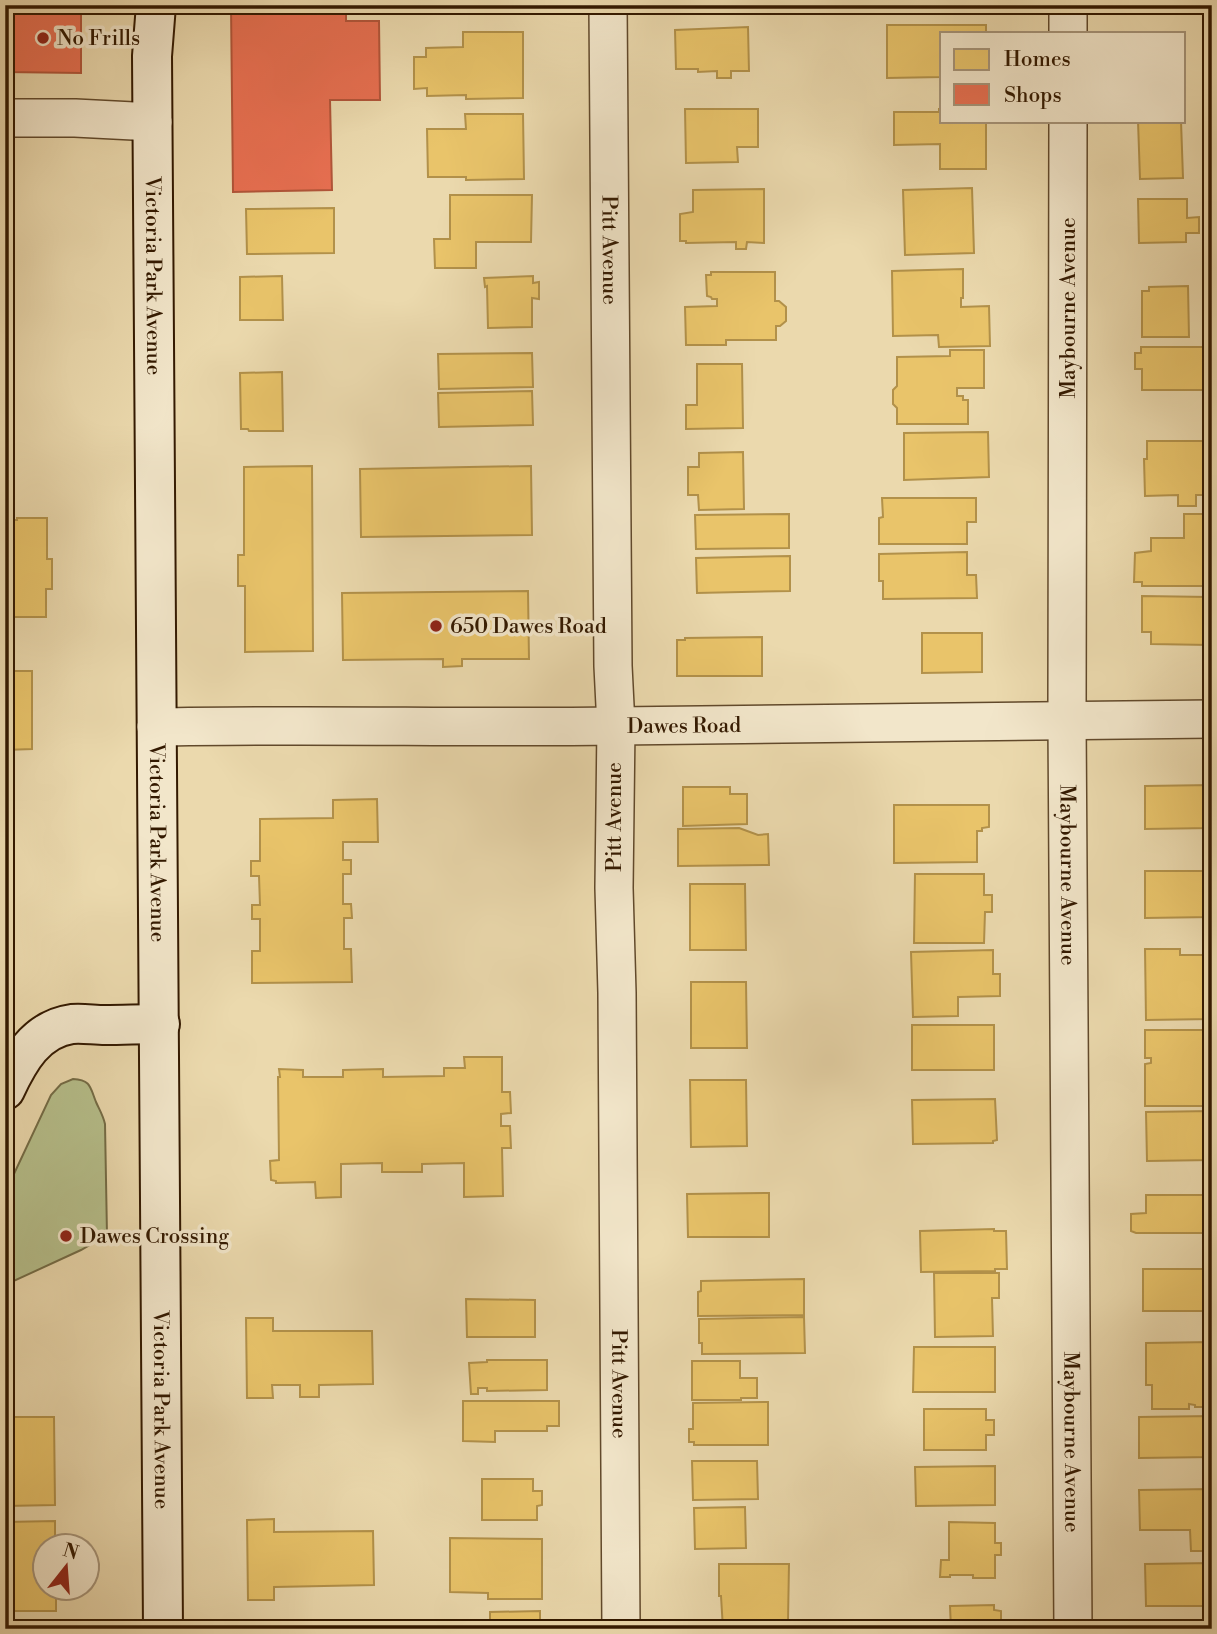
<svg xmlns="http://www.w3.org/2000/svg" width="1217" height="1634" font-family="'Libre Bodoni',serif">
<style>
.green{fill:#b6bf8b;stroke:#746c46;stroke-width:2}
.homes{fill:#e9c46a;stroke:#b2914a;stroke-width:2}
.shops{fill:#e76f51;stroke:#b15539;stroke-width:2}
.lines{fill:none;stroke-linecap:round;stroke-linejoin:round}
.street-casing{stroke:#61492b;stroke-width:40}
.secondary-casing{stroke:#331900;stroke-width:42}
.street{stroke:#f2e6ca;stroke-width:37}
.secondary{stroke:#f2e6ca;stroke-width:38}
.poi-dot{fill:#8f2418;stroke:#f2e6ca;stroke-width:2.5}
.labels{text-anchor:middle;stroke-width:7;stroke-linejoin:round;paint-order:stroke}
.poi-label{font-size:21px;fill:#331900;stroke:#f2e6ca;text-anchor:start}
.street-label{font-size:21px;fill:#331900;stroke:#f2e6ca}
</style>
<rect width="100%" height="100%" fill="#ebd9ad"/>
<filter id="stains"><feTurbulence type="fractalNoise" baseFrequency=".00286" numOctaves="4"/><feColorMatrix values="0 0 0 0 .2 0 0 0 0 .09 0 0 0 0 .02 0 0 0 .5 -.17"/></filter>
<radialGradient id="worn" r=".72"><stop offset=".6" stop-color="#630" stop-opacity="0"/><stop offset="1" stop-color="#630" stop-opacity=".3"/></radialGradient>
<path class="green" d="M73,1079C91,1080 90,1087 96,1102C99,1109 103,1115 105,1124L107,1235L81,1250L5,1285V1193L51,1095L61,1084Z"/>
<g class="homes">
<polygon points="778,5 824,5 824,9 778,10"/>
<polygon points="887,25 986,25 986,33 942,33 942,77 887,78"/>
<polygon points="748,27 749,71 731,71 731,78 717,78 717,71 698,72 698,69 676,69 675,30"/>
<polygon points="463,32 523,32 523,98 466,99 466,95 427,96 427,88 414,89 414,57 426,57 426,48 463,47"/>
<polygon points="685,109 758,109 758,147 737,147 738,162 686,163"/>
<polygon points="939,109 942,109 942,121 986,121 986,169 940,169 940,144 894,145 894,112 939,112"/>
<polygon points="465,114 523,114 524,179 466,180 466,177 428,177 427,129 466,129"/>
<polygon points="1138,121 1181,121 1183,178 1140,179"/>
<polygon points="972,188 974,253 905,255 903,190"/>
<polygon points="764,189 764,243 747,242 746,249 736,249 736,242 686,243 686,241 680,241 680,214 693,212 693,190"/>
<polygon points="450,195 532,195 531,242 476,242 476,268 435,268 434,239 450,239"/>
<polygon points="1138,199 1187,199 1187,218 1199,217 1199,233 1186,233 1186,242 1139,243"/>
<polygon points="334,208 334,253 247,254 246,209"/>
<polygon points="963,269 963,298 961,298 961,307 989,306 990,346 939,347 938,335 893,336 892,271"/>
<polygon points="711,272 775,272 775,301 779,301 786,307 786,321 780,326 776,326 776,340 726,340 726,345 686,345 685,307 717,306 717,299 712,299 711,297 707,296 706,275 711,275"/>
<polygon points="282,276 283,320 240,320 240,277"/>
<polygon points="533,276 533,283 539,282 539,299 532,298 532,327 488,328 487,286 485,287 484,278"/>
<polygon points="1188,286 1189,337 1142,337 1142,291 1149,291 1149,287"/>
<polygon points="1141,347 1204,347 1205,390 1142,390 1142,369 1135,369 1135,353 1141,353"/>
<polygon points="950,350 984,350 984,388 957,388 957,396 963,396 963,400 968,400 968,424 897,424 897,408 893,404 893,390 897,386 897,357 950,356"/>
<polygon points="532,353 533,387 439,389 438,354"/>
<polygon points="697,364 742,364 743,428 686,429 686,405 697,405"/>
<polygon points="282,372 283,431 249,431 248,429 241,429 240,373"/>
<polygon points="532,391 533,425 439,427 438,393"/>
<polygon points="988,432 989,477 904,480 904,433"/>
<polygon points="1147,441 1212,441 1212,495 1196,495 1196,506 1178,506 1178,495 1145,496 1144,459 1147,459"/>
<polygon points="743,452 744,509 699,510 698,495 688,495 688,467 699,467 699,453"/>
<polygon points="312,466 313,651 245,652 245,586 238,586 238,555 244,555 244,467"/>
<polygon points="531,466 532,535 361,537 360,469"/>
<polygon points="882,498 976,498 976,522 967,522 967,544 879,544 879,518 883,517"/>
<polygon points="789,514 789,548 696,549 695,515"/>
<polygon points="1184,514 1212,514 1212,586 1142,586 1142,582 1134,582 1135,553 1151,551 1151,538 1184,538"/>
<polygon points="17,518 47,518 47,559 52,559 52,589 46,589 46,617 5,617 5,520 17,520"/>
<polygon points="967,552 967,575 976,575 977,598 883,599 883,581 879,581 879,554"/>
<polygon points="790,556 790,591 697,593 696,558"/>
<polygon points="528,591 529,659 462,659 462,666 443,667 443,659 343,660 342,593"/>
<polygon points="1142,596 1209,597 1209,645 1151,644 1151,632 1142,632"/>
<polygon points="922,633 982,633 982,672 922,673"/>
<polygon points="762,637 762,676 677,676 677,640 685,640 685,638"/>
<polygon points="5,671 32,671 32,749 5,750"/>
<polygon points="1212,785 1212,828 1145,829 1145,786"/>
<polygon points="683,787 730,787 730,794 747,794 747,824 683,826"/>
<polygon points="377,799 378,842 343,842 343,860 351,860 351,874 343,874 343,904 351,904 352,918 344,918 344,949 351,949 352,982 252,983 252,951 260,951 260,919 252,919 252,905 260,905 259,876 251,876 251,861 260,861 260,819 333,818 333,800"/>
<polygon points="894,805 989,805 989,827 982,828 982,831 977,831 977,862 894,863"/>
<polygon points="739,828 758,835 768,834 769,865 678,866 678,829"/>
<polygon points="1145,871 1212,871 1212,917 1145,918"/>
<polygon points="915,874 984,874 984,895 992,895 992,912 985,912 984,943 914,943"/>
<polygon points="690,884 745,884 746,950 690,950"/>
<polygon points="1145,949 1180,949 1180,955 1212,955 1212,1019 1146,1020"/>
<polygon points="993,950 993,974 1000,974 1000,996 958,997 958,1016 913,1017 911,952"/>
<polygon points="691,982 746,982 747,1048 691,1048"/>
<rect x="912" y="1025" width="82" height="45"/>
<polygon points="1145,1030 1212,1030 1212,1106 1145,1106 1145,1064 1151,1063 1151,1058 1145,1058"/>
<polygon points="464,1057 502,1057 502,1092 510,1092 511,1113 501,1114 501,1126 510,1126 511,1148 502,1148 503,1196 464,1197 464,1163 422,1164 422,1172 382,1172 382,1163 341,1164 341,1197 316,1198 315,1182 276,1183 276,1181 271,1180 270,1161 279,1160 278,1077 280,1077 279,1069 303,1070 303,1077 343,1077 343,1070 383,1069 383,1077 444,1076 444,1068 465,1068"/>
<polygon points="690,1080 746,1080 747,1146 691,1147"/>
<polygon points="995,1099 997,1140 993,1141 993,1143 913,1144 912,1100"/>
<polygon points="1212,1111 1212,1160 1147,1161 1146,1112"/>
<polygon points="769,1193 769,1237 688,1237 687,1194"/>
<polygon points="1146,1195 1212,1195 1212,1233 1136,1233 1131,1231 1131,1214 1146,1213"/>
<polygon points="994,1229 994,1231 1006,1231 1007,1269 995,1269 995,1271 921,1272 920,1231"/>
<rect x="1143" y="1269" width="69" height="42"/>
<polygon points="934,1273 999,1273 999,1298 992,1298 993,1336 935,1337"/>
<polygon points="804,1279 804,1315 698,1316 698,1292 701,1291 701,1281"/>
<polygon points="466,1299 535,1300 535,1337 467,1337"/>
<polygon points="804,1317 805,1353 702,1354 702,1343 699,1343 699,1319"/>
<polygon points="246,1318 273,1318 273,1331 372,1331 373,1384 319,1385 319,1397 300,1397 300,1385 272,1385 273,1398 247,1398"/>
<polygon points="1212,1342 1212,1407 1195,1407 1195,1405 1189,1404 1189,1409 1152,1409 1152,1385 1146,1385 1146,1343"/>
<polygon points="914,1347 995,1347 995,1392 913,1392"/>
<polygon points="487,1360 547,1360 547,1390 487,1391 487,1388 478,1388 478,1394 471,1394 469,1363 487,1362"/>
<polygon points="692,1361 740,1361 740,1378 757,1378 757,1398 741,1398 741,1400 692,1400"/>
<polygon points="463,1401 559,1401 559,1426 547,1426 547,1431 495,1431 495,1442 463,1441"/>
<polygon points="768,1402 768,1445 694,1445 694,1442 689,1442 689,1429 693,1429 693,1403"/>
<polygon points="924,1409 986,1409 986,1420 994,1420 994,1435 986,1435 986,1450 924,1450"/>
<polygon points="1212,1416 1212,1457 1139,1458 1139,1417"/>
<polygon points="5,1417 54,1417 55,1505 5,1506"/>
<polygon points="692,1461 757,1461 758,1499 693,1500"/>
<polygon points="995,1466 995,1505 916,1506 915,1467"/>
<polygon points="482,1479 533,1479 533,1491 542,1491 542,1505 537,1506 537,1520 482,1520"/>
<polygon points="1212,1489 1212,1551 1191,1551 1190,1530 1140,1530 1139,1490"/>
<polygon points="745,1507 746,1548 695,1549 694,1508"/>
<polygon points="274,1519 274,1532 373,1531 374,1585 274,1587 274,1600 248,1600 247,1520"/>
<polygon points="55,1521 55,1546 46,1546 46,1588 56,1588 56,1611 5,1611 5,1522"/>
<polygon points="949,1522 995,1523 995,1543 1001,1543 1001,1555 995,1555 995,1578 973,1578 973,1575 950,1575 950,1577 940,1577 941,1560 949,1560"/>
<polygon points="450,1538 542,1539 542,1599 488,1599 488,1593 450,1592"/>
<polygon points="1212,1563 1212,1606 1146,1606 1145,1564"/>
<polygon points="719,1564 789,1564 788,1622 756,1622 756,1629 723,1629 721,1596 719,1596"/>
<polygon points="994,1605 994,1610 1001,1611 1001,1629 951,1629 950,1606"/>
<polygon points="540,1611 540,1629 490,1629 490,1612"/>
<polygon points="84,1624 84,1629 21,1629 21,1625"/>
</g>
<g class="shops">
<polygon points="5,5 81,5 81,73 5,72"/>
<polygon points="231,5 346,5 346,21 379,21 380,100 330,100 332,190 233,192"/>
</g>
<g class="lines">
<g class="street-casing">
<g id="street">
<path id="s1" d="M608,5L613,666L616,726L614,888L617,993L621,1629"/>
<polyline points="1068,33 1068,5"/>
<polyline points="5,118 75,118 153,122"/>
<path id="s2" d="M1068,121L1067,720L1073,1629"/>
<path id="s3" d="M156,727C310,724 464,728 617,726C816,725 1014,720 1212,719"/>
</g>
</g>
<g class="secondary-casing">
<g id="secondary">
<path id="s4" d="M156,5L152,56L163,1629"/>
<path d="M5,1090C19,1060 36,1029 72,1024C83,1023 94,1025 105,1025C123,1025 141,1024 160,1024"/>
</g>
</g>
<use href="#street" class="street"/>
<use href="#secondary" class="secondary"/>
</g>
<g class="poi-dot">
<circle cx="43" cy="38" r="7"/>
<circle cx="436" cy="626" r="7"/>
<circle cx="66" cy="1236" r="7"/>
</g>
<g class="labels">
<g class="poi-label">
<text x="57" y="45">No Frills</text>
<text x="450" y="633">650 Dawes Road</text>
<text x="80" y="1243">Dawes Crossing</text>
</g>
<g class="street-label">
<text dy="7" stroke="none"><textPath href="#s1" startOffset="245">Pitt Avenue</textPath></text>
<text dy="7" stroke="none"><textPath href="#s4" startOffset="271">Victoria Park Avenue</textPath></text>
<text transform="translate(1068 308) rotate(-90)" y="7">Maybourne Avenue</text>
<text dy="7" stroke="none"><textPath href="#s3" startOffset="528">Dawes Road</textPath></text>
<text transform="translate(614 817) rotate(-90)" y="7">Pitt Avenue</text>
<text dy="7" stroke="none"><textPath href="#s4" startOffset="838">Victoria Park Avenue</textPath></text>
<text dy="7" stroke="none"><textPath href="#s2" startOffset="754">Maybourne Avenue</textPath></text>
<text dy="7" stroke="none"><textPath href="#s1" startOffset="1379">Pitt Avenue</textPath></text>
<text dy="7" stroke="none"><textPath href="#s4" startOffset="1405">Victoria Park Avenue</textPath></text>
<text dy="7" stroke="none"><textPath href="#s2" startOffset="1321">Maybourne Avenue</textPath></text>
</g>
</g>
<rect width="1217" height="1634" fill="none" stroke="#ebd9ad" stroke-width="28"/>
<rect x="7" y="7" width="1203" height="1620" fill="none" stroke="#331900" stroke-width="3.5"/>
<rect x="14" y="14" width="1189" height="1606" fill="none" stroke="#331900" stroke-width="2"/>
<rect x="940" y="32" width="245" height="91" fill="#f2e6ca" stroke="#a69479" stroke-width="2"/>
<rect x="954" y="49" width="35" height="21" fill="#e9c46a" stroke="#a69479" stroke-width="2"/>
<text x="1004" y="66" font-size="21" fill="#331900">Homes</text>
<rect x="954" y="84" width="35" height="21" fill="#e76f51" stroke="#a69479" stroke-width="2"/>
<text x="1004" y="102" font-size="21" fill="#331900">Shops</text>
<g transform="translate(66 1567) rotate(17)"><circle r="33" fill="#f2e6ca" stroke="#a69479" stroke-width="2"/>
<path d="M0-5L12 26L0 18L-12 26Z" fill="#8f2418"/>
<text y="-10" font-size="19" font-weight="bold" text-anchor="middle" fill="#331900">N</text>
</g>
<rect width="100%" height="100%" filter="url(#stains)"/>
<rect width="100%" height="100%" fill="url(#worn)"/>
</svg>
